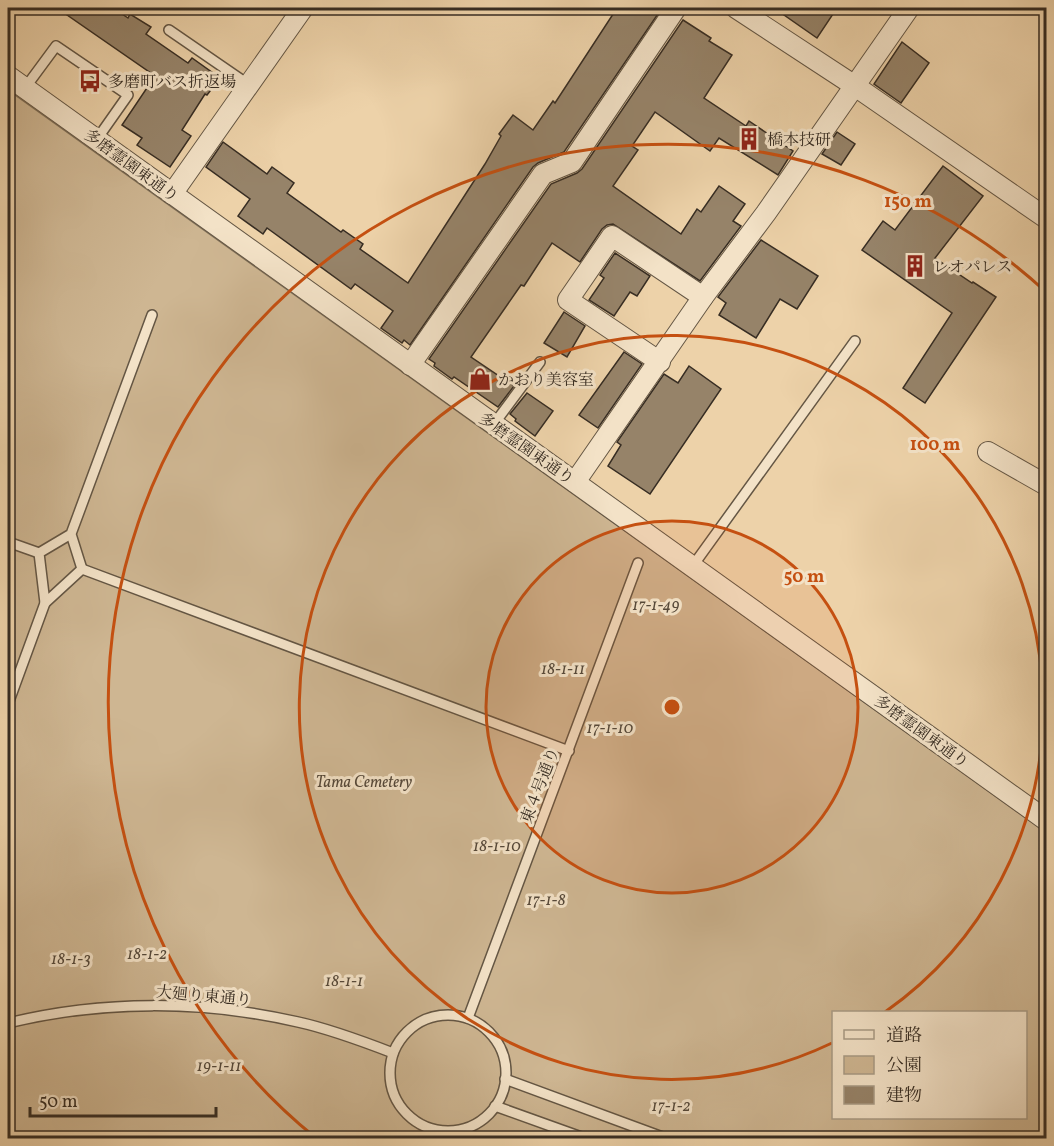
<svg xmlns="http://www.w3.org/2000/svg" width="1054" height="1146" font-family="Vollkorn,'Noto Serif JP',serif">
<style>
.green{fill:#ceb692;stroke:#82725a;stroke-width:1.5;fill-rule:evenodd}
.building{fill:#968369;stroke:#372d23;stroke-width:1.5}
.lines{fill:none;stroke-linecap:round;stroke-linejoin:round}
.service-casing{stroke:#645644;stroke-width:12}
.minor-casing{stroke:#645644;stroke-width:22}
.service{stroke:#f3e2c7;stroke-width:9}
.minor{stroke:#f3e2c7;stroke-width:20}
.ring{fill:none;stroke:#c55011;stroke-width:3}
.labels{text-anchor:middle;stroke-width:6;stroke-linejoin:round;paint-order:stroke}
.poi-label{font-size:16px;fill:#372d23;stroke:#f3e2c7;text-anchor:start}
.street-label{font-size:16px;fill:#372d23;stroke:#f3e2c7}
.park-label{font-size:16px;font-style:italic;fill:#554839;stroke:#f3e2c7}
.centre{fill:#c55011;stroke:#f3e2c7;stroke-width:3}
.ring-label{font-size:18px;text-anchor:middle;font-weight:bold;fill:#c55011;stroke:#f3e2c7;stroke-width:6;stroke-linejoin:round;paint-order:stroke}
</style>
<rect width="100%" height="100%" fill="#edd2a9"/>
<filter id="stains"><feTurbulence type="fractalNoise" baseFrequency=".00333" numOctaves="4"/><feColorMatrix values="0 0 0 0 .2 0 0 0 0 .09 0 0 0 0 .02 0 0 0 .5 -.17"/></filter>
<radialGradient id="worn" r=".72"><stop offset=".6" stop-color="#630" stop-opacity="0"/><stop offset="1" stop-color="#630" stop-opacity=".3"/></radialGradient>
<path class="green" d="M8,90L1046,832V1138H8ZM834,1012H1026V1118H834Z"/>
<g class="building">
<polygon points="57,8 113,8 128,18 130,14 151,27 146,34 188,63 192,58 220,78 207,95 205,94 182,130 191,136 170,167 137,145 142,138 122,125 155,76"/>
<polygon points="617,8 662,8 564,152 538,163 533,167 410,345 404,340 402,343 381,328 393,311 355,284 351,289 267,228 263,234 238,216 250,199 206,167 223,142 267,174 272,167 294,183 287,193 341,232 343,230 363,244 360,249 408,283 485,164 501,136 499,134 513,115 533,130 553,101 555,103"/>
<polygon points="774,8 837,8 817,38"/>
<polygon points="683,20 711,38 709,41 732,55 704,98 746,126 749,121 793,151 778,175 719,138 710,151 655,112 632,146 638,150 613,186 681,234 697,209 701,212 719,186 745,204 733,221 741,226 700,281 613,224 607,225 602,229 580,262 552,243 524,286 521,285 471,357 514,386 498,407 454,377 452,379 434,366 435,363 429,359 551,184 577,173 582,169"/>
<polygon points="902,42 929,63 901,103 874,84"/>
<polygon points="837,132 855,144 841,165 822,154"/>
<polygon points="943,166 983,196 935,258 972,283 973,282 996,297 925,403 903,388 952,313 862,250 883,221 895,230"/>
<polygon points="761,240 818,276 797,309 780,299 756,338 719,315 726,303 718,297"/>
<polygon points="615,253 650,276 637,296 630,292 614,316 589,300 604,278 600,275"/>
<polygon points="564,312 585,326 567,357 544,343"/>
<polygon points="624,352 642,364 598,428 579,415"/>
<polygon points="689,366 721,389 650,494 608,466 621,445 617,442 664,374 678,383"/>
<polygon points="527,393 553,411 535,436 515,421 516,419 510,414"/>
</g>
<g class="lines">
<g class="service-casing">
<g id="service">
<polyline points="169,30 249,85"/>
<polyline points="25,88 56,46 128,95 97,139"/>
<polyline points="494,424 540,362"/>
<polyline points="71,534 39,553 45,603 82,569 71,534 152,315"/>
<polyline points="8,542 39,553"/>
<polyline points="692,567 855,341"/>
<polyline points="82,569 569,751"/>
<polyline points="8,704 45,603"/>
<circle cx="448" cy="1073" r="58"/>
<polyline points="468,1018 638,563"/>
<path d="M8,1023C102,1000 202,1000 298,1022C330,1029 362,1041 393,1053"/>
<polyline points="505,1079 665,1138"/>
<polyline points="495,1106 584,1138"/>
</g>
</g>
<g class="minor-casing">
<g id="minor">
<polyline points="736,8 855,86 1046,218"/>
<polyline points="8,76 1046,820"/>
<polyline points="172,194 303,8"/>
<polyline points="660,362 568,300 612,236 703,297"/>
<polyline points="410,365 543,174 572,162 676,8"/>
<polyline points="988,452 1046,485"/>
<polyline points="575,482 703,297 766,213 909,8"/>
</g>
</g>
<use href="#service" class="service"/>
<use href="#minor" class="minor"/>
</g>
<circle cx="672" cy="707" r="186" fill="#c55011" fill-opacity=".12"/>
<g class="ring">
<circle cx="672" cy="707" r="186"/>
<path d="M832 1043A372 372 0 1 1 885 1012"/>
<path d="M316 1138A559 559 0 1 1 1046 292"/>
</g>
<defs>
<g id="bus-bare" transform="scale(1.8)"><path d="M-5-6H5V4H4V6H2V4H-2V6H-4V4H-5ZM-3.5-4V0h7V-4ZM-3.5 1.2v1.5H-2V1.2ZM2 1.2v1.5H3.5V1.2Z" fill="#8f2418" stroke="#f3e2c7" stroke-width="2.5" paint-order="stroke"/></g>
<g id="building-bare" transform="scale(1.8)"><path d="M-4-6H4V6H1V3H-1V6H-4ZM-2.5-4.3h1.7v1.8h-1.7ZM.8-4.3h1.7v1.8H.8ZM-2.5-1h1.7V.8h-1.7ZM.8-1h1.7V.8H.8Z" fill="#8f2418" stroke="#f3e2c7" stroke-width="2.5" paint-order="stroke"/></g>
<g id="shop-bare" transform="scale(1.8)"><path d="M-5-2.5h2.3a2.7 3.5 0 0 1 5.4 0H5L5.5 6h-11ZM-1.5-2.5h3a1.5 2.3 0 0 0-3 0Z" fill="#8f2418" stroke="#f3e2c7" stroke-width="2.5" paint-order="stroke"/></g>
</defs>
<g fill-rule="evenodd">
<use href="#bus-bare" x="90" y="81"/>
<use href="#building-bare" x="749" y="139"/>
<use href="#building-bare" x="915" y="266"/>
<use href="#shop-bare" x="480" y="379"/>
</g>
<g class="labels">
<g class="poi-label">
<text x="108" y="87">多磨町バス折返場</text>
<text x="767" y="145">橋本技研</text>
<text x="933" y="272">レオパレス</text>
<text x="498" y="385">かおり美容室</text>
</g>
<g class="street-label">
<text transform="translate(132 165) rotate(36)" y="6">多磨霊園東通り</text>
<text transform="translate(527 448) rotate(35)" y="6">多磨霊園東通り</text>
<text transform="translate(922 731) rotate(36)" y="6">多磨霊園東通り</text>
<text transform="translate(539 785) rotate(-69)" y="6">東４号通り</text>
<text transform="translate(204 995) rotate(5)" y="6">大廻り東通り</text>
</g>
<g class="park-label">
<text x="656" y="610">17-1-49</text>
<text x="563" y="674">18-1-11</text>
<text x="610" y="733">17-1-10</text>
<text x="364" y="787">Tama Cemetery</text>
<text x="497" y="851">18-1-10</text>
<text x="546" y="905">17-1-8</text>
<text x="147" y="959">18-1-2</text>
<text x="71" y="964">18-1-3</text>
<text x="344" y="986">18-1-1</text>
<text x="219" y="1071">19-1-11</text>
<text x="671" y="1111">17-1-2</text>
</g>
</g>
<circle cx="672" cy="707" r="9" class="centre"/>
<g class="ring-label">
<text x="908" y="207">150 m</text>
<text x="935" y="450">100 m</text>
<text x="804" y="582">50 m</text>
</g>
<rect width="1054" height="1146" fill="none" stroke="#edd2a9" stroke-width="30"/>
<rect x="9" y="9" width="1036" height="1128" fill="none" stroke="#372d23" stroke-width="3"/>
<rect x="15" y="15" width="1024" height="1116" fill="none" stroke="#372d23" stroke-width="1.5"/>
<rect x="832" y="1011" width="195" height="108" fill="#f3e2c7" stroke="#a89a85" stroke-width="1.5"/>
<rect x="844" y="1030" width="30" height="9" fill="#f3e2c7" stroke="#a89a85" stroke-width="1.5"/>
<text x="886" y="1041" font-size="18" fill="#372d23">道路</text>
<rect x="844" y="1056" width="30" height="18" fill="#ceb692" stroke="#a89a85" stroke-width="1.5"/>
<text x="886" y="1071" font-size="18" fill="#372d23">公園</text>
<rect x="844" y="1086" width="30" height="18" fill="#968369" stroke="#a89a85" stroke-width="1.5"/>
<text x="886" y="1101" font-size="18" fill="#372d23">建物</text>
<path d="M30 1107v9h186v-9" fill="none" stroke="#372d23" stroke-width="3"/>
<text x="39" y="1107" font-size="18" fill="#372d23" stroke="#f3e2c7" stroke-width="4.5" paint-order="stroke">50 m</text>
<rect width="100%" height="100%" filter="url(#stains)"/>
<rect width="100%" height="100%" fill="url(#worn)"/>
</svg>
